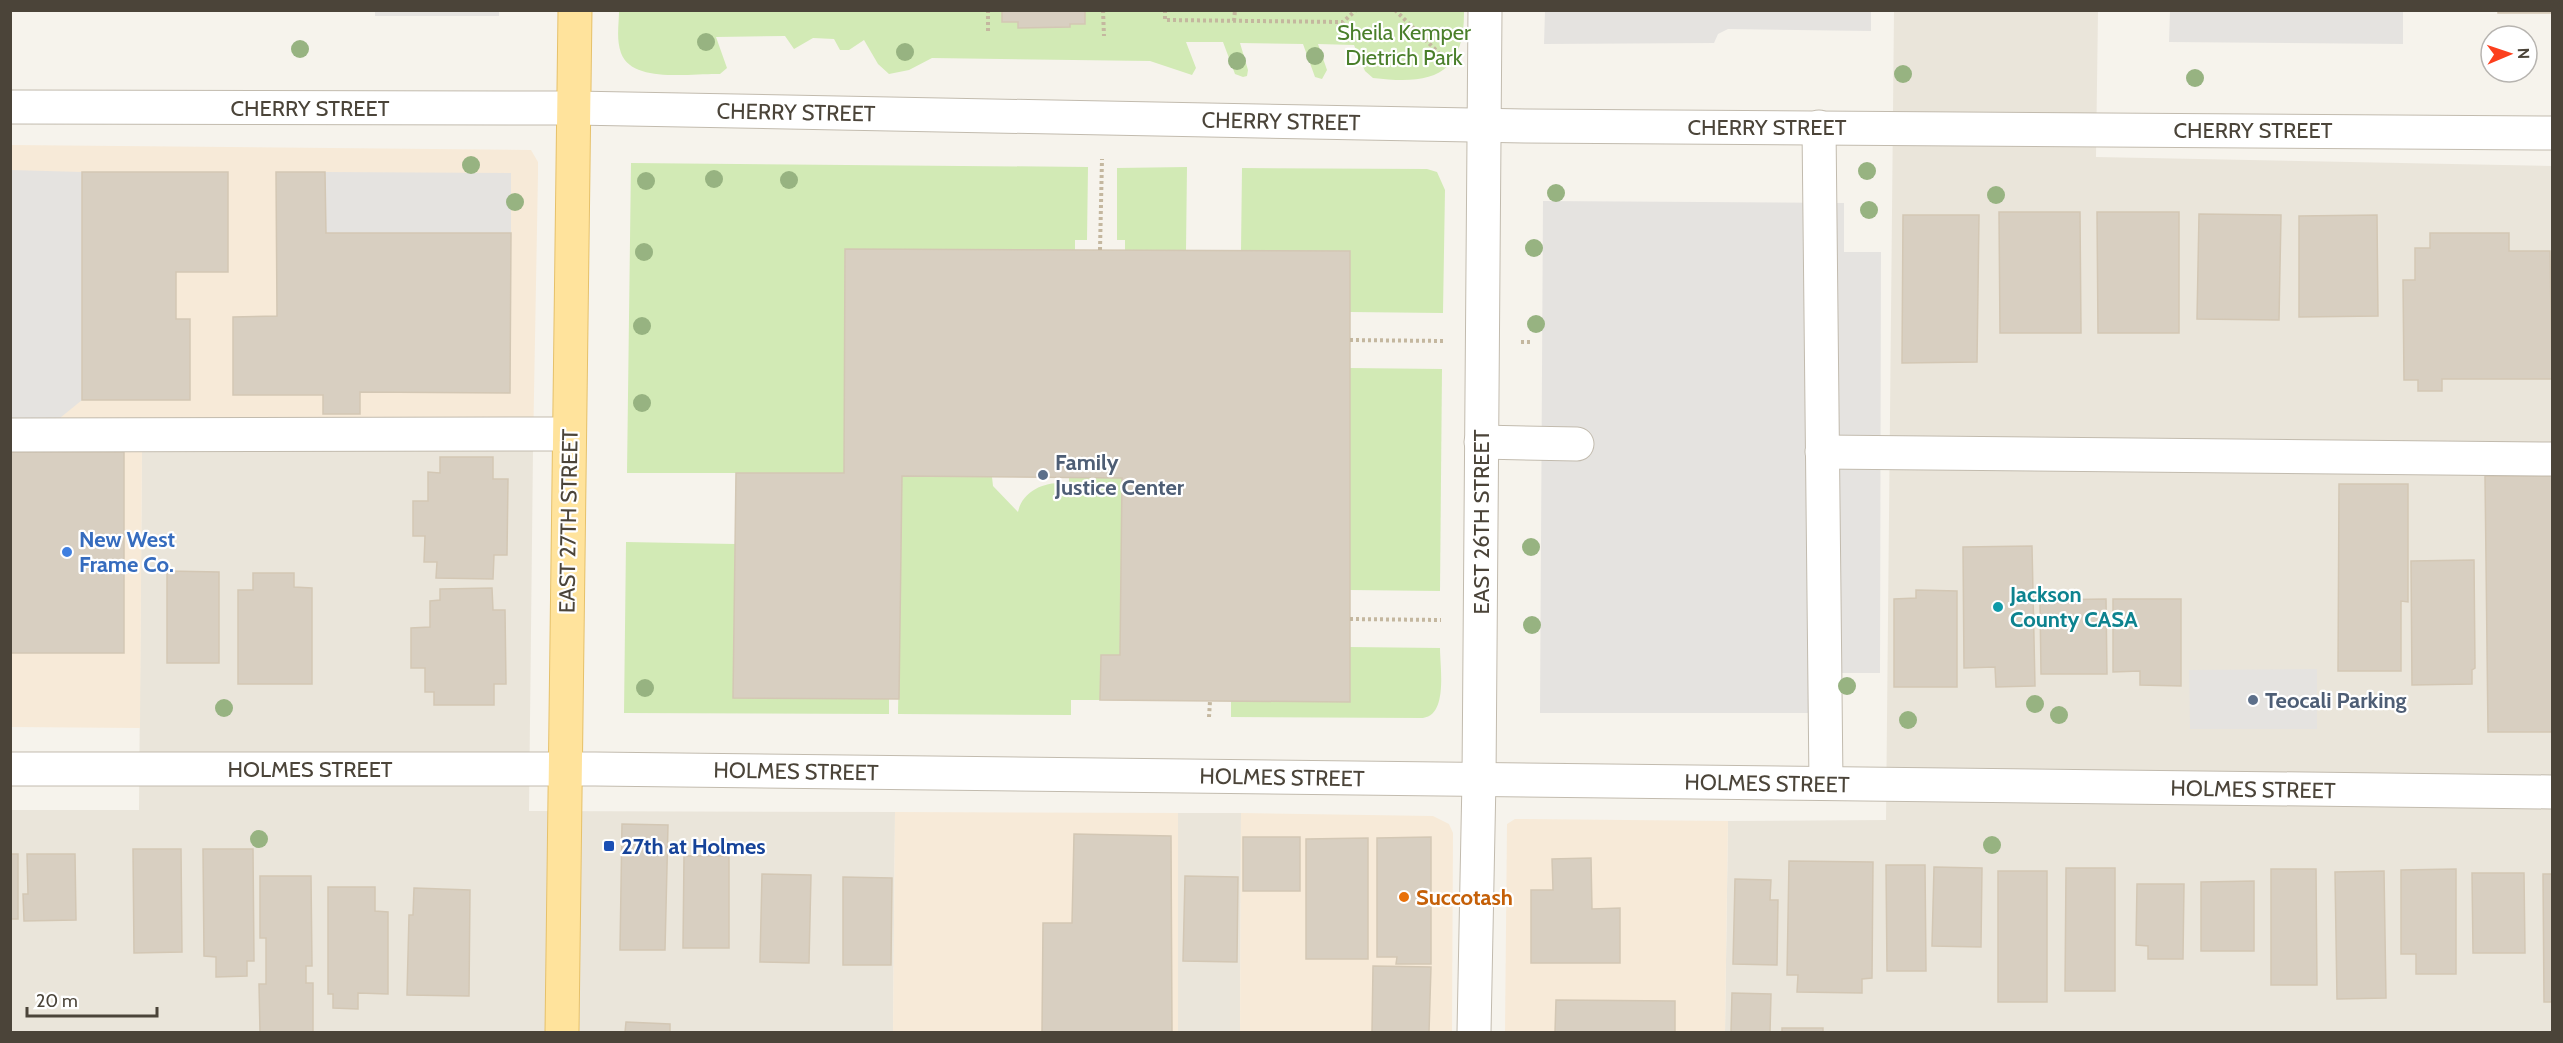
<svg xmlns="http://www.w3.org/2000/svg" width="2563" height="1043" font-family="Cabin,sans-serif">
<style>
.residential{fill:#eae5da}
.commercial{fill:#f7ead8}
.green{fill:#d2eab5}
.parking{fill:#e5e3e0}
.building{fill:#d8cfc1;stroke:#d3c7b4;stroke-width:1.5}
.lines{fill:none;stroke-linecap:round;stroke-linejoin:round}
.minor-casing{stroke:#c2bbae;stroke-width:35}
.major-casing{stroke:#e6c16a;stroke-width:35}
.path{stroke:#c4b79f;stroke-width:4;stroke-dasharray:3 3;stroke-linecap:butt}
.minor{stroke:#fff;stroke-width:33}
.major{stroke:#ffe39c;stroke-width:33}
.tree{fill:#97b381}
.service-dot{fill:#5c6f8a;stroke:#fff;stroke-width:2}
.shop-dot{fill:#3f7fe0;stroke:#fff;stroke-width:2}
.culture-dot{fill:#0f9aa8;stroke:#fff;stroke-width:2}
.transit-dot{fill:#1a4fb4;stroke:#fff;stroke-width:2}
.food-dot{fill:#e8710a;stroke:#fff;stroke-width:2}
.labels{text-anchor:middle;stroke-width:4.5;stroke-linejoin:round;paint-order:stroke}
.park-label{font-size:22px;fill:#4a7f2a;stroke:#fff}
.street-label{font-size:22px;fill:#4b4439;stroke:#fff}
.service-label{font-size:22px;font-weight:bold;fill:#4e5e75;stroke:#fff;text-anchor:start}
.shop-label{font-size:22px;font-weight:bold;fill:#366cbe;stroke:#fff;text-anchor:start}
.culture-label{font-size:22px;font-weight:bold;fill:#0d838f;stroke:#fff;text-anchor:start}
.transit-label{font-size:22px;font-weight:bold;fill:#164399;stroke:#fff;text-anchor:start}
.food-label{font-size:22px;font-weight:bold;fill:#c56008;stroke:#fff;text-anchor:start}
</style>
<rect width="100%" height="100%" fill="#f6f3ec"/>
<g class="residential">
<polygon points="1894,11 2098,11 2096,157 2552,166 2552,1032 1725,1032 1728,821 1886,820"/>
<polygon points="533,450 529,811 895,812 893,1032 11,1032 11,810 139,810 142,451"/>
<polygon points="1178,813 1241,813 1240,1032 1178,1032"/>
</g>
<g class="commercial">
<polygon points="11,145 531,150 538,162 538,173 533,450 142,451 140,728 11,727"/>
<polygon points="895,812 1178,813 1178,1032 893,1032"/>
<polygon points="1241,813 1433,816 1449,824 1453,833 1452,1032 1240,1032"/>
<polygon points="1515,819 1728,821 1725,1032 1505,1032 1507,824"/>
</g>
<g class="green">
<path d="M1464,10C1465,77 1431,85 1373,78L1365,71L1354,45L1318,44L1327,70L1322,79L1315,77L1303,44L1240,43L1248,70L1247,76L1243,77L1235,74L1223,42H1186L1196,68L1192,75L1150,61L932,58L909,70L889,74L878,64L864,40L849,50H840L834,39L813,38L794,49L785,36L716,37L727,68L720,74C693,73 632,84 621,53C616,39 619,24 619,11Z"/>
<polygon points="631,163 1088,167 1087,240 1075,240 1075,250 845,249 844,473 627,473"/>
<polygon points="1187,167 1186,250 1125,250 1125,240 1117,240 1117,168"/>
<polygon points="1242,168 1427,169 1437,172 1445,190 1443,313 1350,312 1350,251 1241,251"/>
<polygon points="1350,368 1442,369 1440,591 1350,590"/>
<path d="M902,476L992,477L993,486L1018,512C1023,489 1047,481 1069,483V478H1122L1120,655H1101L1100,700H1071V715L898,714Z"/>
<polygon points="626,542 735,544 733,698 889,699 889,714 624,713"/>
<path d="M1350,647L1440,648C1440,667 1448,715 1423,718L1231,717V701L1350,702Z"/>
</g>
<g class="parking">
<rect x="375" y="10" width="124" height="6"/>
<polygon points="1545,11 1871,11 1871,31 1728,29 1718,34 1714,43 1544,44"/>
<polygon points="2170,11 2403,11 2403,44 2169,42"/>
<polygon points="11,170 82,172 82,400 55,422 11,422"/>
<polygon points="325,172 511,173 511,233 326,233"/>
<polygon points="1543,201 1844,203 1844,252 1881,252 1880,673 1834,673 1833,713 1540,713"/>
<polygon points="2317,669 2317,729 2190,729 2189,670"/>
</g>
<g class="building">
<polygon points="1002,10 1085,10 1085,24 1070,24 1070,27 1018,28 1018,22 1002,22"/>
<rect x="2498" y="10" width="54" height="3"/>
<polygon points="82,172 228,172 228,272 176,272 176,319 190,319 190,400 82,400"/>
<polygon points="276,172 325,172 326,233 511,233 510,393 360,392 360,414 323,414 323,395 233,395 233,317 277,316"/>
<polygon points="1999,212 2080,212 2081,333 2000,333"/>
<polygon points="2097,212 2179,212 2179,333 2098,333"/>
<polygon points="2199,214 2281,215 2279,320 2197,319"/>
<polygon points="1903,215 1979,215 1977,362 1902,363"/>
<polygon points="2377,215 2378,316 2299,317 2299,216"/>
<polygon points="2430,233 2509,233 2509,251 2550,251 2552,379 2442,379 2442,391 2418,391 2418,380 2404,380 2403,280 2415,280 2415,248 2430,248"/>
<polygon points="845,249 1350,251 1350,702 1100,700 1101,655 1120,655 1122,478 902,476 899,699 733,698 736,473 844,473"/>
<rect x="10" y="452" width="114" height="201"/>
<polygon points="440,457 493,457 493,479 508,479 507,555 494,555 493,579 436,578 437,562 424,562 425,536 413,536 413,501 428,501 428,472 440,473"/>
<polygon points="2485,476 2552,476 2552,732 2488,732"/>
<polygon points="2339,484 2408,484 2408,602 2401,601 2401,671 2338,671"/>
<polygon points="2032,546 2035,686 1996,687 1995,667 1964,668 1963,547"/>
<polygon points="2474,560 2475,668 2472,670 2472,684 2412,685 2411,561"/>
<polygon points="167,571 219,572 219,663 167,663"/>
<polygon points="253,573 294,573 294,587 312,588 312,684 238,684 238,590 253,590"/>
<polygon points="492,588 493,610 505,610 506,684 494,684 494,705 434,705 434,692 425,692 425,668 411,668 411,628 430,627 430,601 440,600 440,589"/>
<polygon points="1916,590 1957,591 1957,687 1894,687 1894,599 1916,598"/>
<polygon points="2106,599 2107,674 2041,674 2040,600"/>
<polygon points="2113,599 2181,599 2181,686 2140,685 2140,671 2113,672"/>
<polygon points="622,824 668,825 665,950 620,950"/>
<polygon points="1074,834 1171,836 1172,1032 1042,1032 1043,923 1072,923"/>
<rect x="1243" y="837" width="57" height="54"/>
<polygon points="1431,837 1431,964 1396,964 1397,957 1377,957 1377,838"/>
<polygon points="1368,838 1368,959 1306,959 1306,839"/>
<polygon points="133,849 181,849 182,952 134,953"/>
<polygon points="203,849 253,849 254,961 247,961 247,976 216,977 216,957 204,956"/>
<rect x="10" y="854" width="8" height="65"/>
<polygon points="27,854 75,854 76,920 24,921 23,894 28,894"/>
<polygon points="684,856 729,856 729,948 683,948"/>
<polygon points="1591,858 1592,909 1620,908 1620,963 1531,963 1531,890 1553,890 1552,859"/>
<polygon points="1789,861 1873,862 1872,978 1862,979 1862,993 1797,992 1798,975 1787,975"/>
<polygon points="1886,865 1925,865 1926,971 1887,971"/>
<polygon points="1934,867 1982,868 1981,947 1932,946"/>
<polygon points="2066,868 2115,868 2115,991 2065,991"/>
<polygon points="2271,869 2316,869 2317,985 2271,985"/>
<polygon points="2456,869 2456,974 2416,974 2416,954 2401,954 2401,870"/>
<rect x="1998" y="871" width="49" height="131"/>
<polygon points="2384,871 2386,998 2337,999 2335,872"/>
<polygon points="2472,873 2524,873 2525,953 2473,953"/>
<polygon points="762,874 811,875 809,963 760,962"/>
<polygon points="2543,874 2552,874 2552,1002 2544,1002"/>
<polygon points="260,876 311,876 312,966 306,966 306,983 313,983 313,1032 260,1032 259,984 266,984 266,938 260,938"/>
<polygon points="1185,876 1238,877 1237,962 1183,961"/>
<polygon points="843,877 892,878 891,965 843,965"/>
<polygon points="1735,879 1771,880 1770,900 1778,900 1777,965 1733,964"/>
<polygon points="2254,881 2254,951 2201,951 2201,882"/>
<polygon points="2137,884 2184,884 2183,959 2148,959 2148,946 2136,945"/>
<polygon points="328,887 375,887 375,911 388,912 388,994 358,993 358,1009 333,1008 333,994 328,994"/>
<polygon points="414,888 470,890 469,996 407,995 409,915 413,915"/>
<polygon points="1373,966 1431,967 1429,1032 1372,1032"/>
<polygon points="1732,993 1771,994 1770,1032 1731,1032"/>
<polygon points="1556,1000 1675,1001 1675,1032 1555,1032"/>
<polygon points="626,1022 670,1024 670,1032 625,1032"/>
<rect x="1782" y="1028" width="41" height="4"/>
</g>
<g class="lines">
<g class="minor-casing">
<g id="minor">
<polyline points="10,107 574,108 1525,126 2552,133"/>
<polyline points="1819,127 1826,783"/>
<polyline points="10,435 569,434"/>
<polyline points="1481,442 1577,444"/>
<polyline points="1822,452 2552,459"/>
<polyline points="10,769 595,769 2552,792"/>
<polyline points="1474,1032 1479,779 1485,10"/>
</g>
</g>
<g class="major-casing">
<polyline id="major" points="562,1032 575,10"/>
</g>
<g class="path">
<polyline points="988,10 988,34"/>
<polyline points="1103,10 1104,36"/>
<polyline points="1165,10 1165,20 1343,22 1356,10"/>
<polyline points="1395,10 1444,58"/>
<polyline points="1234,21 1235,10"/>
<polyline points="1100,250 1102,159"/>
<polyline points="1350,340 1444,341"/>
<polyline points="1521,342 1531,342"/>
<polyline points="1350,619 1441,620"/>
<polyline points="1209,717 1210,701"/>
</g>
<use href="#minor" class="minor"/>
<use href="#major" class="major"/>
</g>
<g class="tree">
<circle cx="706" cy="42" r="9"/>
<circle cx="300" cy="49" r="9"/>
<circle cx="905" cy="52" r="9"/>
<circle cx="1315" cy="56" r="9"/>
<circle cx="1237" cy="61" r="9"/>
<circle cx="1903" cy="74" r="9"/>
<circle cx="2195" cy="78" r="9"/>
<circle cx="471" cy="165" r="9"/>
<circle cx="1867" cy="171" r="9"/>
<circle cx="714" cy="179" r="9"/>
<circle cx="789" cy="180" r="9"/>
<circle cx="646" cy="181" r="9"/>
<circle cx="1556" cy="193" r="9"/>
<circle cx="1996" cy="195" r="9"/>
<circle cx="515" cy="202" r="9"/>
<circle cx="1869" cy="210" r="9"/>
<circle cx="1534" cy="248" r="9"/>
<circle cx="644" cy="252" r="9"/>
<circle cx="1536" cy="324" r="9"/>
<circle cx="642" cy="326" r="9"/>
<circle cx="642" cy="403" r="9"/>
<circle cx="1531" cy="547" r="9"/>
<circle cx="1532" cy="625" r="9"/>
<circle cx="1847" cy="686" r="9"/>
<circle cx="645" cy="688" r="9"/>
<circle cx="2035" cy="704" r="9"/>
<circle cx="224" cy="708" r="9"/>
<circle cx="2059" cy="715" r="9"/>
<circle cx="1908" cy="720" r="9"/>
<circle cx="259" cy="839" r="9"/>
<circle cx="1992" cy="845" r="9"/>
</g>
<g class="service-dot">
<circle cx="1043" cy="475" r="6"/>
<circle cx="2253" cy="700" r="6"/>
</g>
<circle class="shop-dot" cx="67" cy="552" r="6"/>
<circle class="culture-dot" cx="1998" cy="607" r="6"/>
<rect class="transit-dot" x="603" y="840" width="12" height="12" rx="3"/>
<circle class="food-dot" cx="1404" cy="897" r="6"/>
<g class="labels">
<g class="park-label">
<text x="1404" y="40">Sheila Kemper<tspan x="1404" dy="25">Dietrich Park</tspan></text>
</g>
<g class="street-label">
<text x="310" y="116">CHERRY STREET</text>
<text transform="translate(796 112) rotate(1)" y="8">CHERRY STREET</text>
<text transform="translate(1281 121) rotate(1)" y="8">CHERRY STREET</text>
<text x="1767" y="135">CHERRY STREET</text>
<text x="2253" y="138">CHERRY STREET</text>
<text transform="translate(568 521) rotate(-89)" y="8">EAST 27TH STREET</text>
<text transform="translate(1481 522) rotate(-90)" y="8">EAST 26TH STREET</text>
<text x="310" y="777">HOLMES STREET</text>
<text transform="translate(796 771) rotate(1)" y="8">HOLMES STREET</text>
<text transform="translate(1282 777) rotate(1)" y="8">HOLMES STREET</text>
<text transform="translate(1767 783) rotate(1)" y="8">HOLMES STREET</text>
<text transform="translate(2253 789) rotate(1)" y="8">HOLMES STREET</text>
</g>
<g class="service-label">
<text x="1055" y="470">Family<tspan x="1055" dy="25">Justice Center</tspan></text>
<text x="2265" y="708">Teocali Parking</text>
</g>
<g class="shop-label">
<text x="79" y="547">New West<tspan x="79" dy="25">Frame Co.</tspan></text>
</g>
<g class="culture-label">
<text x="2010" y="602">Jackson<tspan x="2010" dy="25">County CASA</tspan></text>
</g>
<g class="transit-label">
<text x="621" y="854">27th at Holmes</text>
</g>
<g class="food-label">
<text x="1416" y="905">Succotash</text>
</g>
</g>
<rect width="2563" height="1043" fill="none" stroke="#4b4439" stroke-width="24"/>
<g transform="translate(2509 54) rotate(88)"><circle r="28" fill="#ffffff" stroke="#b7b4b0" stroke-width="1.5"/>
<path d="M0-4.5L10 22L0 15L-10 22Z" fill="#fc3f1d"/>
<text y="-9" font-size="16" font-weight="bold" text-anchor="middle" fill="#4b4439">N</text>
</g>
<path d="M27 1007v9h130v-9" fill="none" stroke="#4b4439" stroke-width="3"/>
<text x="36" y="1007" font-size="18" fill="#4b4439" stroke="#ffffff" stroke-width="4.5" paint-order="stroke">20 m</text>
</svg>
